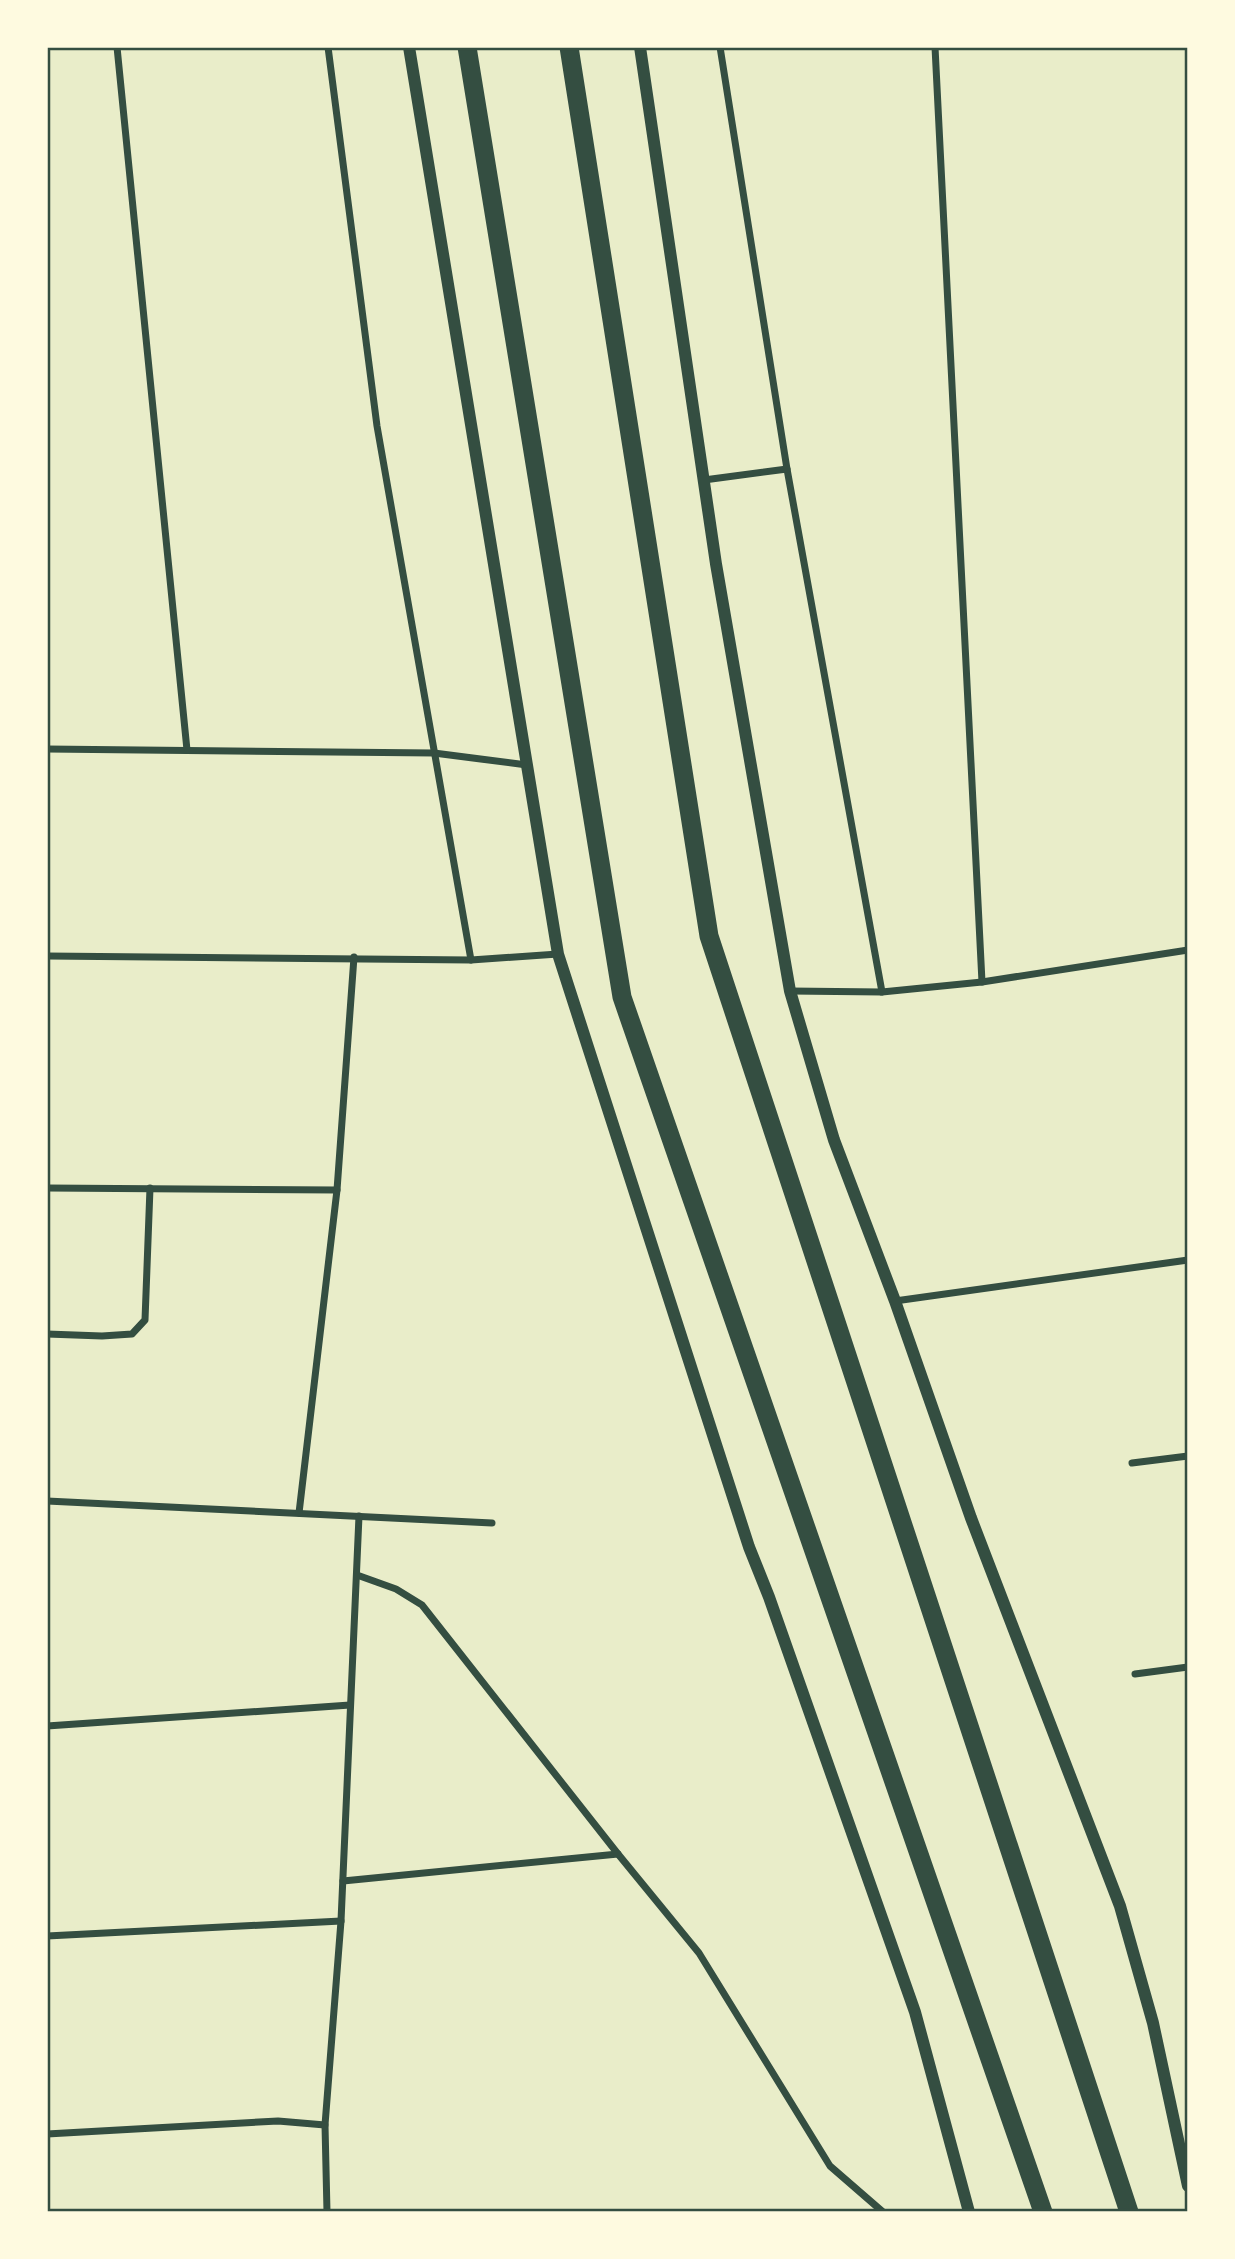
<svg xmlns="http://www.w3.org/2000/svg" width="1235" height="2259" font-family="'DM Sans',sans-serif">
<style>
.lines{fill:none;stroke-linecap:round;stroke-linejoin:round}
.minor{stroke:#344e41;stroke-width:7}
.tertiary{stroke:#344e41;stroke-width:12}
.trunk{stroke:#344e41;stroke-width:19}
.neatline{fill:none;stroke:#344e41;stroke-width:2.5}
</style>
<rect width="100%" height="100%" fill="#e9edc9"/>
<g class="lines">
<g class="minor">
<polyline points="117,47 187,750"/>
<polyline points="328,47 377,426 471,960"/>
<polyline points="935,47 982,982"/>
<polyline points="787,469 882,992"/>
<polyline points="704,480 787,469 720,47"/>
<polyline points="47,749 434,753 527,765"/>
<polyline points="47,956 471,960 558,954"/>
<polyline points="790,991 882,992 982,982 1188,950"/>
<polyline points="47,1188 337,1190"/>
<polyline points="895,1301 1188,1260"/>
<polyline points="47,1334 102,1336 132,1334 145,1320 150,1188"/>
<polyline points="1132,1463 1188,1456"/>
<polyline points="47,1501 492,1523"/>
<polyline points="299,1513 337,1190 354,957"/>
<polyline points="357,1575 396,1589 422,1605 618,1854 699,1953 830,2166 883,2212"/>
<polyline points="1135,1674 1188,1667"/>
<polyline points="47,1726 350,1705"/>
<polyline points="343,1881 618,1854"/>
<polyline points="47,1936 341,1921"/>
<polyline points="47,2134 278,2121 325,2125"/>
<polyline points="327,2212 325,2125 341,1921 359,1516"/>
</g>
<g class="tertiary">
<polyline points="409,47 558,954 749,1547 769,1597 915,2012 969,2212"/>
<polyline points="640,47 716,564 790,991 834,1140 895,1301 971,1518 1120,1906 1153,2023 1188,2186"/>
</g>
<g class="trunk">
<polyline points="467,47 622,997 1043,2212"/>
<polyline points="569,47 709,936 1129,2212"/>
</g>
</g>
<rect width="1235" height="2259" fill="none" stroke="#fefae0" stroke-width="98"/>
<rect x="49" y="49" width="1137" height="2161" class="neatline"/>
</svg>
